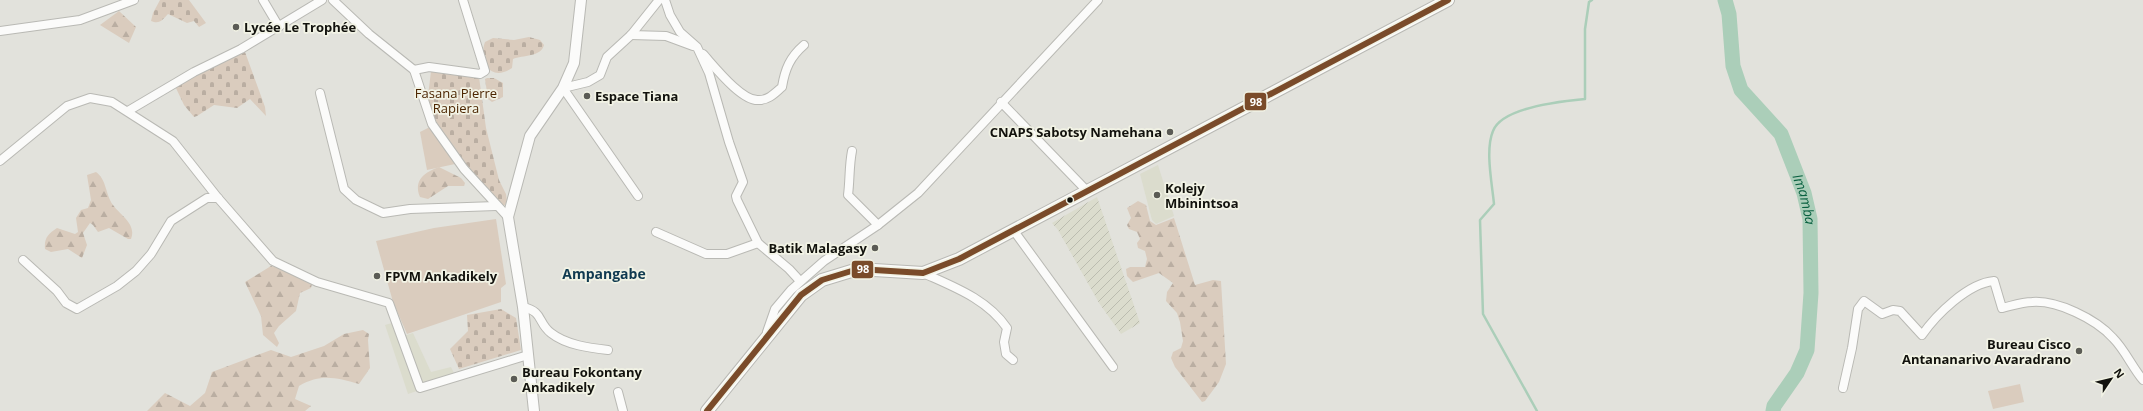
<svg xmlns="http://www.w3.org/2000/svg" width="2143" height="411" font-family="'Open Sans',sans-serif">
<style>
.built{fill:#dbdccd}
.industrial{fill:url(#industrial-furrows)}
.forest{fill:url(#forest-firs)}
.cemetery{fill:url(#cemetery-stones)}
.pitch{fill:#daccbe}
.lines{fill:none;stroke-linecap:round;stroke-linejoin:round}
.stream{stroke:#abceb9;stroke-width:2.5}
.river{stroke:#abceb9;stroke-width:15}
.minor-casing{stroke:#b9b9b4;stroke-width:10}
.tertiary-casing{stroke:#b9b9b4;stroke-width:12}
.secondary-casing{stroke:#b9b9b4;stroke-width:14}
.minor{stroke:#fbfbfa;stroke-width:8}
.tertiary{stroke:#fbfbfa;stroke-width:10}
.secondary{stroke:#fbfbfa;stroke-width:12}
.bus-1-casing{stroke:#f2f3e5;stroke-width:9}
.bus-1{stroke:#7a4b2a;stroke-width:6}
.poi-dot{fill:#5b5b55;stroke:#f2f3e5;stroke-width:1.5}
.bus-dot{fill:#12120d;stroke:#f2f3e5;stroke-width:1.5}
.labels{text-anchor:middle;stroke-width:3.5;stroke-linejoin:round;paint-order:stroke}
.poi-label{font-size:13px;font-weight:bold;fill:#12120d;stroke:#f2f3e5;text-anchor:start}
.park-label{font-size:13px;fill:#4c2500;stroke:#f2f3e5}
.water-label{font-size:14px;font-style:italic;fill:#096140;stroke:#f2f3e5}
.neighbourhood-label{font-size:14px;font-weight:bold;fill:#103a50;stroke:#f2f3e5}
.line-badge{stroke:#f2f3e5;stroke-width:1.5}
.badge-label{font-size:11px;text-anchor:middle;font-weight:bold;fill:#fff}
</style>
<defs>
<pattern id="industrial-furrows" width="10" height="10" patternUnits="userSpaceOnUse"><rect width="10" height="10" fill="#dbdccd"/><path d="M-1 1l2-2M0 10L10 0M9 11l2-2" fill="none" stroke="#bbbcaf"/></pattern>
<pattern id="forest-firs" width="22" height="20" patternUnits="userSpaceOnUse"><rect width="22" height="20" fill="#daccbe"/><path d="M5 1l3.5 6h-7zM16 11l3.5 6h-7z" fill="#baaea2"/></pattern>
<pattern id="cemetery-stones" width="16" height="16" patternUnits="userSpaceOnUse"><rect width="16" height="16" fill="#daccbe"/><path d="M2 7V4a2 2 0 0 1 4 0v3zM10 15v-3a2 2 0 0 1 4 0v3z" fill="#baaea2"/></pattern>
</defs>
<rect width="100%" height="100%" fill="#e2e2dc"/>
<g class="built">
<polygon points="1158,165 1174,216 1156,224 1152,220 1140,174"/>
<polygon points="395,322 417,391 408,394 385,325"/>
<polygon points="413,333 431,372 451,367 455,375 424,386 403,336"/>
</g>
<polygon class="industrial" points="1097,197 1140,323 1121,334 1099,303 1058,230 1052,223"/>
<g class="forest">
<polygon points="119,11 136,27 129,43 100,25"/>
<path d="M439,167L461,178L465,183L464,186H448L428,199L420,197C413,180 425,172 439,167Z"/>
<path d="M96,172C107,180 105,194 113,205C120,215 137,224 131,239H128L109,228L98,232L93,225L90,223L83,233L87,245L82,258L68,249L51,252L45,249C44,238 48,234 57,228L75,234L78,232L76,218L81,210L88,208L91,200L87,175Z"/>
<polygon points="1138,201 1146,205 1150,221 1156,225 1174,218 1195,285 1213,280 1221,281 1226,364 1219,382 1205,401 1202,402 1175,367 1171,358 1173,352 1181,348 1183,341 1180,322 1177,313 1166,301 1167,292 1173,283 1159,273 1133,282 1127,276 1126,269 1130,267 1145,267 1147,259 1145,251 1138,248 1137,243 1140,239 1137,232 1129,229 1127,225 1131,218 1127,208"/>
<polygon points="271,266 294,272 312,284 311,288 300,293 296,311 279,326 274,333 279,343 277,347 263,335 261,316 245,282"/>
<path d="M363,330L369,334L368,340L370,368L359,384C336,378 322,373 299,386L295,399L311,406L305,411H147L165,393L190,406L205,393L212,372L271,350L291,357L324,346L344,334Z"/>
</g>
<g class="cemetery">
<path d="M160,0H189L206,23L199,27L194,21L187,23L168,14C163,19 160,25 151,21L153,13Z"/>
<path d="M529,37L540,40L544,45C541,57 523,55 513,59L512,68C490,83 478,61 485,42L493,38L514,40Z"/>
<polygon points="245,52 265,107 266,116 250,99 237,108 214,105 197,116 194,117 184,105 175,86"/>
<polygon points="431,71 479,77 486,128 499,180 506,194 507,201 505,205 501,206 461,158 444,135 429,109 428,96"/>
<polygon points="487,78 494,78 503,83 503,97 492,102 488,99 485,79"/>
<polygon points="501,309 516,318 521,350 459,369 450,349 468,331 467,315"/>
</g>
<g class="pitch">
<polygon points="430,127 455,164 427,170 420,132"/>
<polygon points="496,219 506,284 501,288 501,302 407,334 393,302 376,241 434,228"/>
<polygon points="2020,384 2024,402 1993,409 1988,391"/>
</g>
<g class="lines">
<path class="stream" d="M1537,411L1483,314L1480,220L1494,204C1492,183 1485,150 1493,131C1502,107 1563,101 1585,99V29L1589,2L1592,0"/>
<path class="river" id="s1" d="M1725,0L1729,14L1733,66L1741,90L1781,134L1804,193L1810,219L1811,293L1807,350L1797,373L1774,406L1773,411"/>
<g class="minor-casing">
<g id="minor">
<polyline points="263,0 279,27"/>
<polyline points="333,0 369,34 414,70 432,124 464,169 508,217"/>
<polyline points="665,0 670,15 680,32 697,47 709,73 729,142 743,182 736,196 737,200 758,243"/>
<polyline points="0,31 80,20 134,0"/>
<polyline points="631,35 666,36 693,46"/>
<path d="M703,54C714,66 742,102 759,100C769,100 775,93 782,87C785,69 790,57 804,45"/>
<polyline points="414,70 429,67 480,74 485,71 463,0"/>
<polyline points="320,93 344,189 356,200 383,213 410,209 496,206"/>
<polyline points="1001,102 1088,192"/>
<polyline points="128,111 194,72 241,49 322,0"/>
<path d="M852,151C849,166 850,180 848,195L878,225"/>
<polyline points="0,161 67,106 90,98 112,102 173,141 218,198 273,261 317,282 389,303 420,388 528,355"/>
<polyline points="638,196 563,88 588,82 600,75 607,57 631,35 659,0"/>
<polyline points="1014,231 1113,367"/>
<polyline points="656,232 706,254 727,254 758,243 789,269 800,281"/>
<polyline points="23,260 57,291 66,303 77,309 117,286 136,271 151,254 171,221 207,198 218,198"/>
<path d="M923,273C954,287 987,299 1007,328L1004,342L1006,354L1013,360"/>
<path d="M523,307C544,312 537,322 551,333C566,345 590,348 608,350"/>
<polyline points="767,332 775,309 791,290 824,261 878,225 918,193 1098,0"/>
<path d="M1843,388L1852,348L1858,309L1864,301L1882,314L1893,310L1900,311L1922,335C1936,315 1968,283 1994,281L2002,308C2011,306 2022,302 2032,302C2057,300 2096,319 2113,338C2125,350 2132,367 2143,380"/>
<polyline points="618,392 623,411"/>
</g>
</g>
<g class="tertiary-casing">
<polyline id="tertiary" points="534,411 523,307 508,217 530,136 563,88 574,63 581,0"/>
</g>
<g class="secondary-casing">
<polyline id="secondary" points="707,411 801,295 822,280 858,269 923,273 959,259 1448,0"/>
</g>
<use href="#minor" class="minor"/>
<use href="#tertiary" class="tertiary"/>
<use href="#secondary" class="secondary"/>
<g class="bus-1-casing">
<polyline id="bus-1" points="707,411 801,295 822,280 858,269 923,273 959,259 1448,0"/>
</g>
<use href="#bus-1" class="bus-1"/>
</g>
<g class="poi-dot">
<circle cx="236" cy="27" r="4"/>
<circle cx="587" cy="96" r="4"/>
<circle cx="1170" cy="132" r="4"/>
<circle cx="1157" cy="195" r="4"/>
<circle cx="875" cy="248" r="4"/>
<circle cx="377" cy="276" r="4"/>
<circle cx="2079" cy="351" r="4"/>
<circle cx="514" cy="379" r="4"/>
</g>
<circle class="bus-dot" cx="1070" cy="200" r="3.5"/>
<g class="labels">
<g class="poi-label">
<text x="244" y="32">Lycée Le Trophée</text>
<text x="595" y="101">Espace Tiana</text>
<text x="1162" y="137" text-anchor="end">CNAPS Sabotsy Namehana</text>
<text x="1165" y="193">Kolejy<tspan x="1165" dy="15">Mbinintsoa</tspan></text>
<text x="867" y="253" text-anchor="end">Batik Malagasy</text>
<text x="385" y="281">FPVM Ankadikely</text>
<text x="2071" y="349" text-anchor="end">Bureau Cisco<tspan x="2071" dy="15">Antananarivo Avaradrano</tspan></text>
<text x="522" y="377">Bureau Fokontany<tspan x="522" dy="15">Ankadikely</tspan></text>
</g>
<g class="park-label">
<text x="456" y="98">Fasana Pierre<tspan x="456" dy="15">Rapiera</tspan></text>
</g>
<g class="water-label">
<text dy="5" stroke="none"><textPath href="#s1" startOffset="221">Imamba</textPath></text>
</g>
<g class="neighbourhood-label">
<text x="604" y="279">Ampangabe</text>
</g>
</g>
<g class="line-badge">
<rect x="1244" y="92" width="23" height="19" rx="4" fill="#7a4b2a"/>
<rect x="851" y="260" width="23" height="19" rx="4" fill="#7a4b2a"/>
</g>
<g class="badge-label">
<text x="1256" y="106">98</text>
<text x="863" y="273">98</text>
</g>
<g transform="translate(2111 379) rotate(55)" stroke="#f2f3e5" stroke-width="3" paint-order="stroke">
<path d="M0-3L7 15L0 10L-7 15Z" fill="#12120d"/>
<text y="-6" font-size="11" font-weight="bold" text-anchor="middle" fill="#12120d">N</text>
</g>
</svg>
